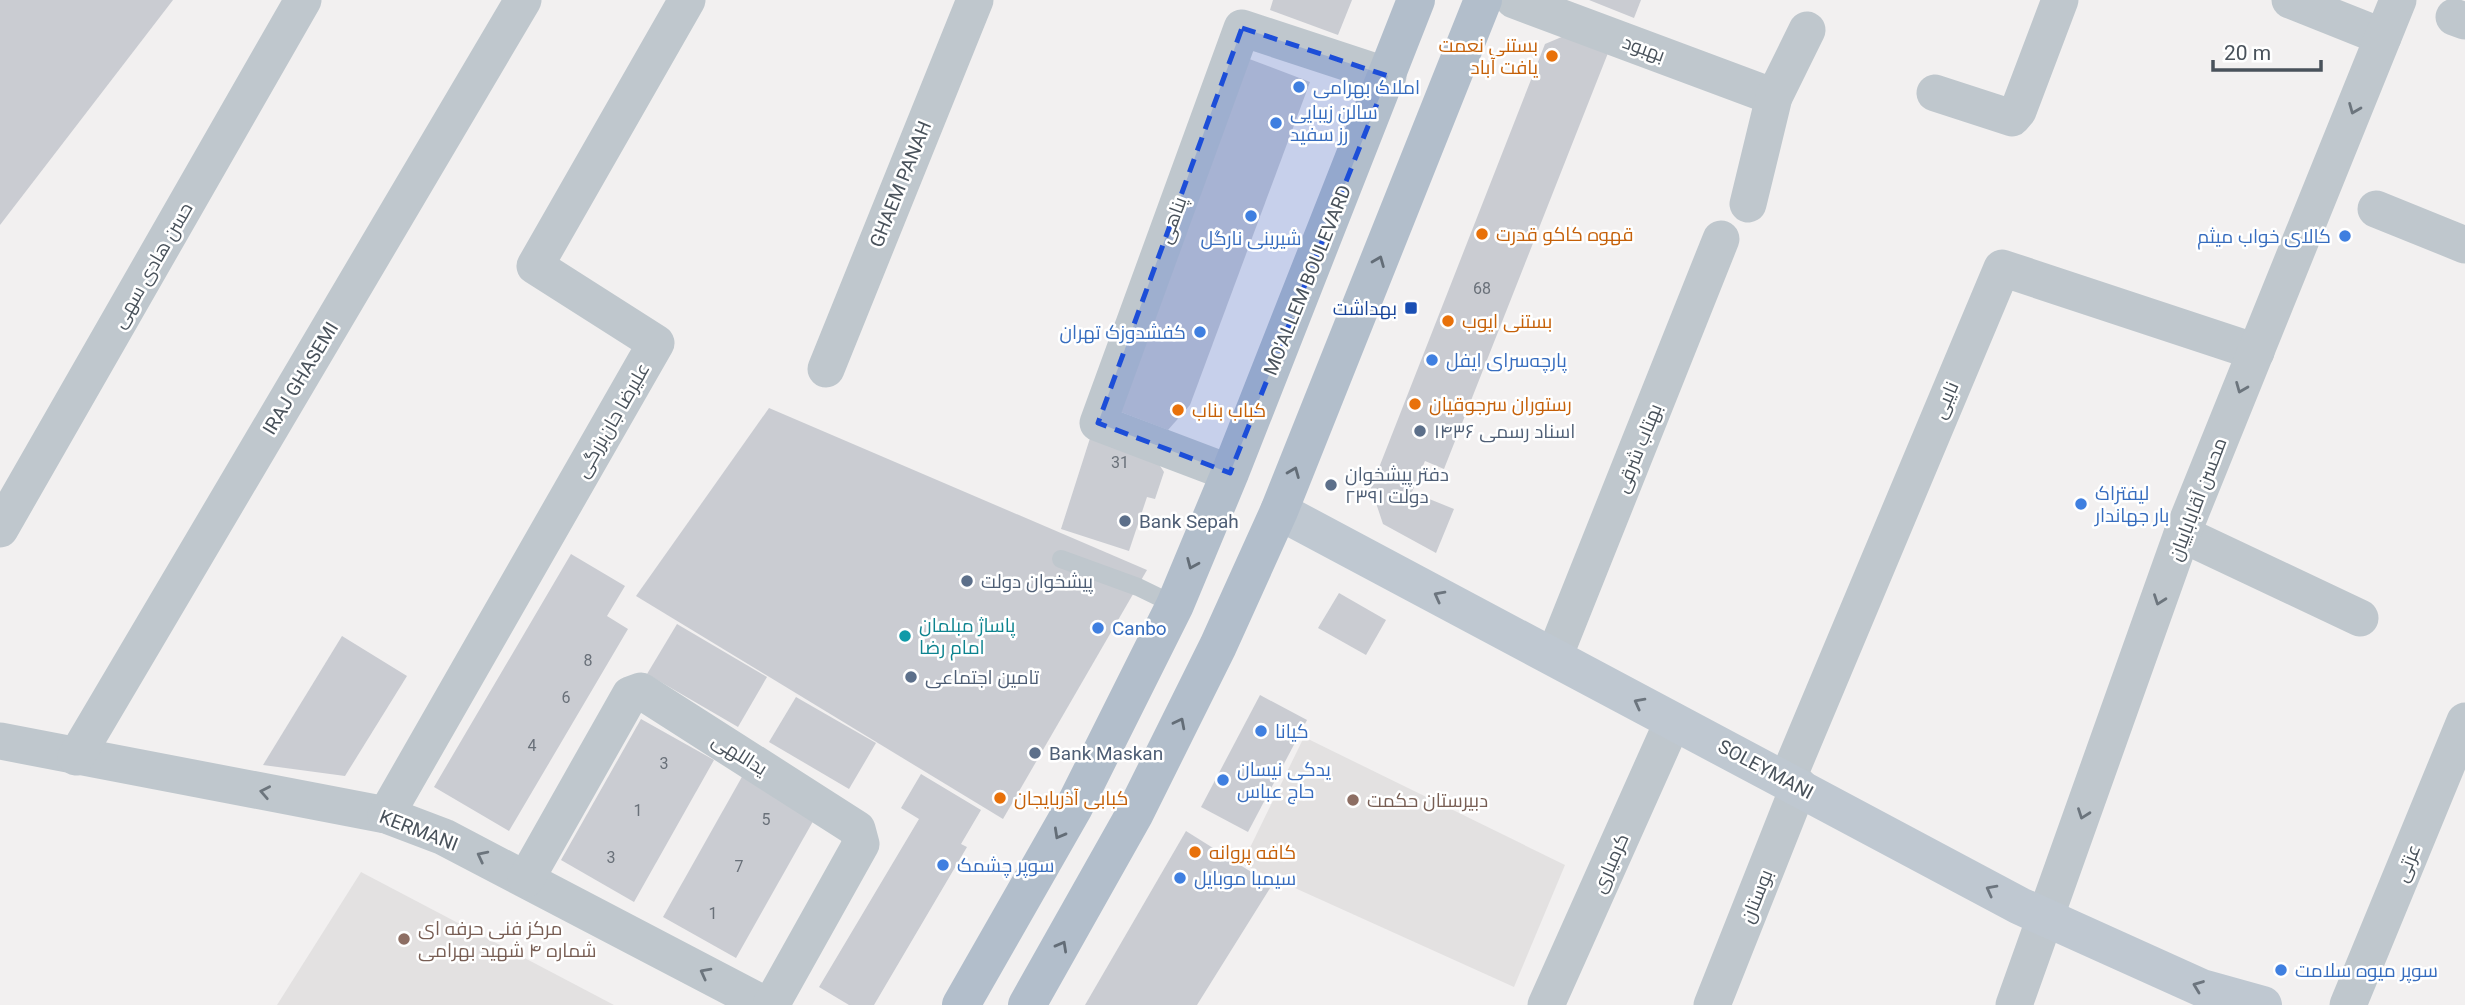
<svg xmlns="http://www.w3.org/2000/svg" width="2465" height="1005" font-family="Roboto,Cairo,sans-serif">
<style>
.education{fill:#e3e1e1}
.building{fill:#caccd2}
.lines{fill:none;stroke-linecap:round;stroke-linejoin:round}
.service{stroke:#bfc7cd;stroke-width:18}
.minor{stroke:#bfc7cd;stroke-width:37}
.secondary{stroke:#bfc8d1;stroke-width:38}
.primary{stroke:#b2becb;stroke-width:38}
.oneway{stroke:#6c757d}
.oneway2{stroke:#636d77}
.oneway3{stroke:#6c757e}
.marked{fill:#1d4ed8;fill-opacity:0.2;stroke:#1d4ed8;stroke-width:5;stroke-dasharray:14 9;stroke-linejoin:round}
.food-dot{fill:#e8710a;stroke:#fff;stroke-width:2.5}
.shop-dot{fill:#3f7fe0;stroke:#fff;stroke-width:2.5}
.transit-dot{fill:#1a4fb4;stroke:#fff;stroke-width:2.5}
.service-dot{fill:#5c6f8a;stroke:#fff;stroke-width:2.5}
.culture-dot{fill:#0f9aa8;stroke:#fff;stroke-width:2.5}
.education-dot{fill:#8d6e63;stroke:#fff;stroke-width:2.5}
.labels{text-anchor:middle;stroke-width:5;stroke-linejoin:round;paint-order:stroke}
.number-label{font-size:16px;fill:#697079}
.food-label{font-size:19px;fill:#c56008;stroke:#fff;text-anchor:start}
.street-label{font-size:19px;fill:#49525b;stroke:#fff}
.shop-label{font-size:19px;fill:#366cbe;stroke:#fff;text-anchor:start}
.transit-label{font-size:19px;fill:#164399;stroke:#fff;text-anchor:end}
.service-label{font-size:19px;fill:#4e5e75;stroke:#fff;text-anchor:start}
.culture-label{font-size:19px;fill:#0d838f;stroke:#fff;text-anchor:start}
.education-label{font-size:19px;fill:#785e54;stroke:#fff;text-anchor:start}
</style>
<rect width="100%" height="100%" fill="#f2f0f0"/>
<g class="education">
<polygon points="1304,737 1565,865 1514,987 1242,864"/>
<polygon points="361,872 614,1005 277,1005"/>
</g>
<g class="building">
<polygon points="0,0 173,0 0,225"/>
<polygon points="1273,0 1352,0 1338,35 1270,10"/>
<polygon points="1589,0 1641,0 1634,18"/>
<polygon points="1564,36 1608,53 1444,469 1425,461 1412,492 1454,509 1436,553 1383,524 1371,488 1545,44"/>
<polygon points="1244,57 1310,82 1190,405 1168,430 1113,409"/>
<polygon points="769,408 1147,570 1003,819 636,596"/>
<polygon points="1092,432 1151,452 1164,472 1155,499 1147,497 1129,551 1061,529"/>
<polygon points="571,554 625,586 607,616 628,629 509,831 434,787"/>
<polygon points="1339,593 1386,620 1366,655 1318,628"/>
<polygon points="677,624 767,677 738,727 647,674"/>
<polygon points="342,636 407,676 345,776 263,765"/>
<polygon points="1260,695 1307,720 1248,832 1201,807"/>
<polygon points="796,697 876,743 849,789 769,742"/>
<polygon points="641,719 714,760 634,902 561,860"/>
<polygon points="921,774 981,810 961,844 967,847 874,1005 849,1005 819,987 919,819 901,808"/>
<polygon points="743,775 816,816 736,958 663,917"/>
<polygon points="1186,831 1272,885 1197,1005 1085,1005"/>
</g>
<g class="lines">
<polyline class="service" points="1061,559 1138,587 1175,605"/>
<g class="minor">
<polyline points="1514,0 1774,97"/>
<polyline points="2290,0 2383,37"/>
<polyline points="2454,17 2465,21"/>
<polyline points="1935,93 2012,118 2018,111 2060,0"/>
<polyline points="1748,204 1774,97 1807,30"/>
<polyline points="2376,209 2465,245"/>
<polyline points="826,369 975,0"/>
<polyline points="1230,473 1098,423 1242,28 1388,76"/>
<polyline points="0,529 303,0"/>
<polyline points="2182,534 2360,618"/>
<polyline points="1554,657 1721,239"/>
<polyline points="0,741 386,815 444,837 765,1005"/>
<polyline points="76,757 523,0"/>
<polyline points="1787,780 2002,268 2256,352"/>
<polyline points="386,815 656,343 535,266 687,0"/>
<polyline points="526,879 630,695 641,691 857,829 861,844 771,1005"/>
<polyline points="1546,1005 1673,721"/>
<polyline points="1712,1005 1799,786"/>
<polyline points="2014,1005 2182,534 2398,0"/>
<polyline points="2348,1005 2465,721"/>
</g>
<polyline class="secondary" points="1279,511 2020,906 2202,988 2263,1005"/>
<g class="primary">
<polyline points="961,1005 1074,807 1175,605 1230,473 1416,0"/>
<polyline points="1027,1005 1134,815 1218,646 1279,511 1483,0"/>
</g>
</g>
<defs><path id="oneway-chevron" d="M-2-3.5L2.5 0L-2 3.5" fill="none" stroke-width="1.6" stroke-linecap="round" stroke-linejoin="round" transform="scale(1.75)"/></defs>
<g class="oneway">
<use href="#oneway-chevron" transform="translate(2354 109) rotate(112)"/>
<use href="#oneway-chevron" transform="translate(2241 388) rotate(112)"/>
<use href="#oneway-chevron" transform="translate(2159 600) rotate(110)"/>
<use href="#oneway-chevron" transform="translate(265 792) rotate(-169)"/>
<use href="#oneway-chevron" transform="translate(2083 814) rotate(110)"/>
<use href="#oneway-chevron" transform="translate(482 856) rotate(-153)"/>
<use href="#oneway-chevron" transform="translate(705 973) rotate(-152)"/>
</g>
<g class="oneway2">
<use href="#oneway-chevron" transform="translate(1379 261) rotate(-68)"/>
<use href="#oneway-chevron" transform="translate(1294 472) rotate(-68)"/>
<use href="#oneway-chevron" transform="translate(1192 564) rotate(113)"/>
<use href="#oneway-chevron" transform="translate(1180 723) rotate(-63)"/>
<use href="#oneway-chevron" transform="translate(1059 834) rotate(119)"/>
<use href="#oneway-chevron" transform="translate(1062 946) rotate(-61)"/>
</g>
<g class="oneway3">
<use href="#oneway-chevron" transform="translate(1439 596) rotate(-152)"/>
<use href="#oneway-chevron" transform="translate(1639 703) rotate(-152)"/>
<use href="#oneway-chevron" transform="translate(1991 890) rotate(-152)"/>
<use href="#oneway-chevron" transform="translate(2198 986) rotate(-159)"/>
</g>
<path class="marked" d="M1242,28L1388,76L1230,473L1098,423Z"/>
<g class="food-dot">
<circle cx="1552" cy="56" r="7"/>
<circle cx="1482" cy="234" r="7"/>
<circle cx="1448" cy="321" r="7"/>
<circle cx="1415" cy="404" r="7"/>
<circle cx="1178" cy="410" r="7"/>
<circle cx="1000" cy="798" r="7"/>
<circle cx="1195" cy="852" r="7"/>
</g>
<g class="shop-dot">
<circle cx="1299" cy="87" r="7"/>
<circle cx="1276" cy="123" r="7"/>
<circle cx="1251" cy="216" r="7"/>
<circle cx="2345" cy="236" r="7"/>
<circle cx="1200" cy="332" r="7"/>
<circle cx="1432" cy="360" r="7"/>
<circle cx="2081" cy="504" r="7"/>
<circle cx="1098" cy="628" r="7"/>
<circle cx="1261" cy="731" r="7"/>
<circle cx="1223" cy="780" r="7"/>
<circle cx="943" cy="865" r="7"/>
<circle cx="1180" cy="878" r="7"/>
<circle cx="2281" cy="970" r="7"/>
</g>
<rect class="transit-dot" x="1404" y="301" width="14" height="14" rx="3.5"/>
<g class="service-dot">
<circle cx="1420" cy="431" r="7"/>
<circle cx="1331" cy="485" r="7"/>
<circle cx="1125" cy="521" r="7"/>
<circle cx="967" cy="581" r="7"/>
<circle cx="911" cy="677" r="7"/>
<circle cx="1035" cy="753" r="7"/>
</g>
<circle class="culture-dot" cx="905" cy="636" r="7"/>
<g class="education-dot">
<circle cx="1353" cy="800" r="7"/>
<circle cx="404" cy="939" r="7"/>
</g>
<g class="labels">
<g class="number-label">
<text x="1482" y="294">68</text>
<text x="1120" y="468">31</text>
<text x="588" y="666">8</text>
<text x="566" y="703">6</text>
<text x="532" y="751">4</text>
<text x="664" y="769">3</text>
<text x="638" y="816">1</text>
<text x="766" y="825">5</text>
<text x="611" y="863">3</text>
<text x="739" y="872">7</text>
<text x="713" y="919">1</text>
</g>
<g class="food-label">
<text x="1538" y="52" text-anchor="end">بستنی نعمت<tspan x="1538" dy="22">یافت آباد</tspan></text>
<text x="1496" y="241">قهوه کاکو قدرت</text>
<text x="1462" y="328">بستنی ایوب</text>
<text x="1429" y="411">رستوران سرجوقیان</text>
<text x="1192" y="417">کباب بناب</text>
<text x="1014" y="805">کبابی آذربایجان</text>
<text x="1209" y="859">کافه پروانه</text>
</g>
<g class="street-label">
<text transform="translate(1644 48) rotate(20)" y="7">بهبود</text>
<text transform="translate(900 184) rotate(-68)" y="7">GHAEM PANAH</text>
<text transform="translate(1172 220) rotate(-70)" y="7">پناهی</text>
<text transform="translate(152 265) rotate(-60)" y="7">حسن هادی سهی</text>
<text transform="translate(1307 280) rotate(-68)" y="7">MO'ALLEM BOULEVARD</text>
<text transform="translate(300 378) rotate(-59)" y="7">IRAJ GHASEMI</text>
<text transform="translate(1945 400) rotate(-67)" y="7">نایبی</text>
<text transform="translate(612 420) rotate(-60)" y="7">علیرضا جان‌بزرگی</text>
<text transform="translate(1638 448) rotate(-68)" y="7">بهتاب شرقی</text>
<text transform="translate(2197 499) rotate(-69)" y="7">محسن آقاباباییان</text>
<text transform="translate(740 754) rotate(32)" y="7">یداللهی</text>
<text transform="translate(1766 769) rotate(28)" y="7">SOLEYMANI</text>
<text transform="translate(419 830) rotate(21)" y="7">KERMANI</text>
<text transform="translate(1610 863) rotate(-66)" y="7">کرمیاری</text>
<text transform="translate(2407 863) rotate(-68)" y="7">عزتی</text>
<text transform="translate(1756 896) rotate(-68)" y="7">بوستان</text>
</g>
<g class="shop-label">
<text x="1313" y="94">املاک بهرامی</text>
<text x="1290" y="119">سالن زیبایی<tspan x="1290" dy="22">رز سفید</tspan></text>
<text x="2331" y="243" text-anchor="end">کالای خواب میثم</text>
<text x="1251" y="245" text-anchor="middle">شیرینی نارگل</text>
<text x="1186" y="339" text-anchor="end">کفشدوزک تهران</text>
<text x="1446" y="367">پارچه‌سرای ایفل</text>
<text x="2095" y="500">لیفتراک<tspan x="2095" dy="22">بار جهاندار</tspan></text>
<text x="1112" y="635">Canbo</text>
<text x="1275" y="738">کیانا</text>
<text x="1237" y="776">یدکی نیسان<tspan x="1237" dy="22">حاج عباس</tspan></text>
<text x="957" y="872">سوپر چشمک</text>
<text x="1194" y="885">سیمبا موبایل</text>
<text x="2295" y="977">سوپر میوه سلامت</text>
</g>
<g class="transit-label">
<text x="1397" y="315">بهداشت</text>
</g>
<g class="service-label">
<text x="1434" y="438">اسناد رسمی ۱۴۳۶</text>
<text x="1345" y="481">دفتر پیشخوان<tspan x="1345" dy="22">دولت ۲۳۹۱</tspan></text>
<text x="1139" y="528">Bank Sepah</text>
<text x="981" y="588">پیشخوان دولت</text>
<text x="925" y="684">تامین اجتماعی</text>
<text x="1049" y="760">Bank Maskan</text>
</g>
<g class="culture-label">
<text x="919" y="632">پاساژ مبلمان<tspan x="919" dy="22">امام رضا</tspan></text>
</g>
<g class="education-label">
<text x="1367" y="807">دبیرستان حکمت</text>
<text x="418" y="935">مرکز فنی حرفه ای<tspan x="418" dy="22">شماره ۴ شهید بهرامی</tspan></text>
</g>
</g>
<path d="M2213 60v10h108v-10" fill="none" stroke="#49525b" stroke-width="3.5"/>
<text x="2224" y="60" font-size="21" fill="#49525b" stroke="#ffffff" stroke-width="5" paint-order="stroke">20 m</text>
</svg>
